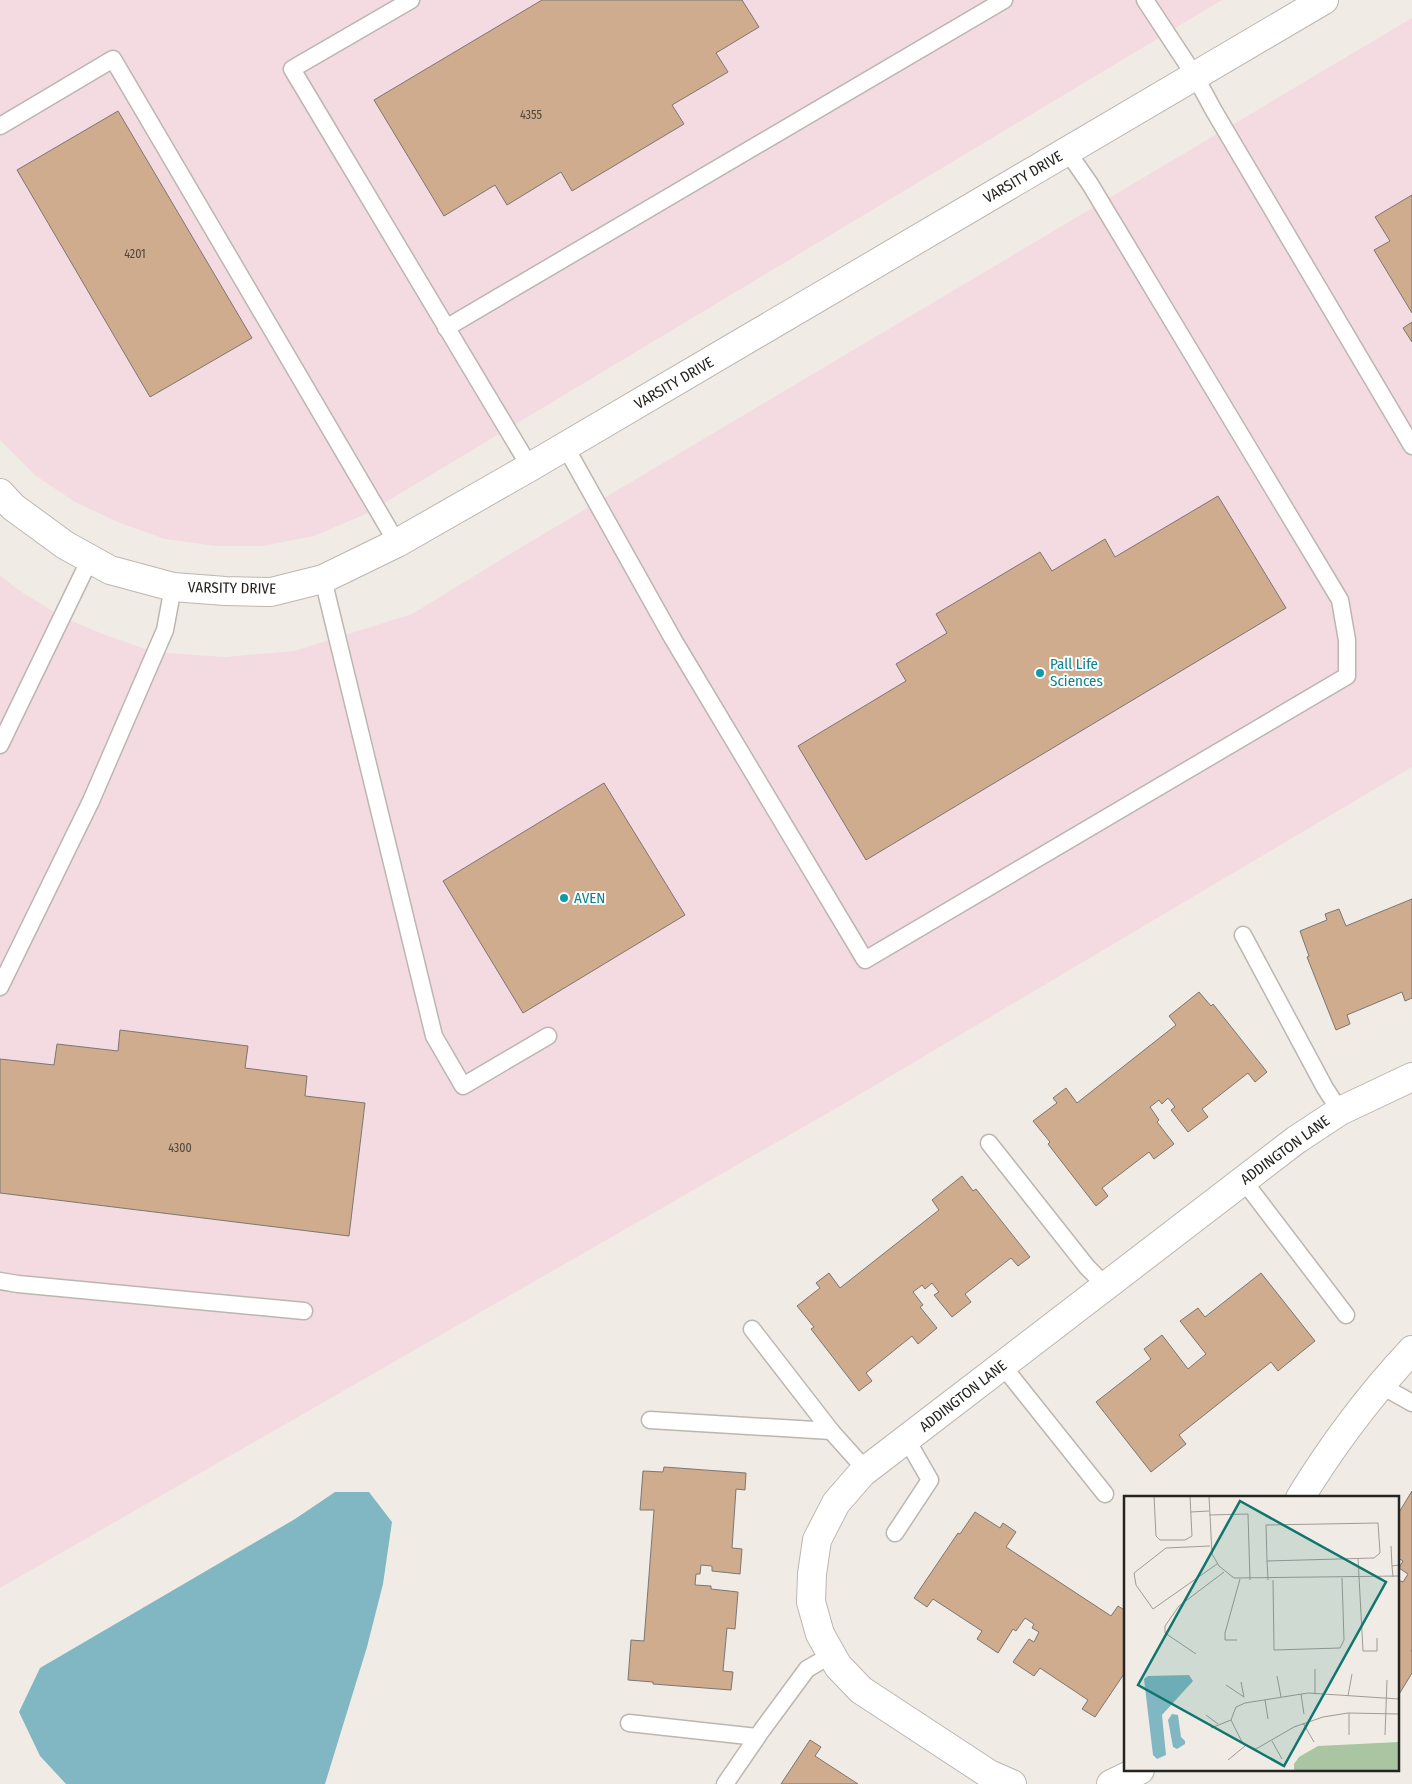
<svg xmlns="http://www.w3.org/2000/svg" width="1412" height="1784" font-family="'Fira Sans Condensed',sans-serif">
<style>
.commercial{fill:#f4dbe2}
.water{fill:#81b7c3}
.building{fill:#cfac8e;stroke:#7c7672}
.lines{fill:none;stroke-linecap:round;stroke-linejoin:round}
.lane-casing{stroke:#bcb6b1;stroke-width:19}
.street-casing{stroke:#bcb6b1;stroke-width:30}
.lane{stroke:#fff;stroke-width:16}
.street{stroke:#fff;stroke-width:28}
.culture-dot{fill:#0f9aa8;stroke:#fff;stroke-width:2}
.labels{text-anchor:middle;stroke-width:4;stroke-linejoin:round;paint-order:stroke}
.number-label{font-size:12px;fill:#50463c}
.street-label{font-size:15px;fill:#262421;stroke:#fff}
.culture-label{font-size:15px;fill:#0d838f;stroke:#fff;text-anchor:start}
.inset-road{fill:none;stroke:#a09b97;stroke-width:1}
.view{fill:#0f766e;fill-opacity:0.15;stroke:#0f766e;stroke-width:2.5}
.inset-edge{fill:none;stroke:#262421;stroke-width:2.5}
</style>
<rect width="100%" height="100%" fill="#f1ebe5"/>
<g class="commercial">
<polygon points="0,0 1222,0 366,514 314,536 262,546 216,546 165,539 120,523 75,502 36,476 0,440"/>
<polygon points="1412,18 1412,767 847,1102 0,1588 0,575 17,589 62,617 103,634 154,652 225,657 294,651 412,614 520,548"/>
</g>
<polygon class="water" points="335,1492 369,1492 392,1522 383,1584 367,1647 325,1784 66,1784 40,1756 19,1712 40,1668 295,1519"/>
<g class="building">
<polygon points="542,0 742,0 759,27 716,53 728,72 672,105 684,124 572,191 561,172 507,205 495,185 444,216 374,100"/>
<polygon points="118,111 252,338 150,397 17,170"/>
<polygon points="1412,195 1412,313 1374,250 1390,241 1375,217"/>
<polygon points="1412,322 1412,342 1403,328"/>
<polygon points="1218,496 1286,608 866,860 798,746 906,681 896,664 947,633 936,614 1040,552 1052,571 1105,539 1115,557"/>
<polygon points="604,783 685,915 523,1013 443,881"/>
<polygon points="1412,899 1412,998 1405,1001 1402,992 1347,1015 1350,1024 1336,1030 1307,957 1309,956 1300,931 1327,920 1325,914 1339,909 1346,926"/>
<polygon points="1199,992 1211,1006 1213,1004 1267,1072 1255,1082 1248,1073 1202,1109 1208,1117 1188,1132 1171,1110 1175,1107 1168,1098 1162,1104 1159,1100 1150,1107 1159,1120 1157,1122 1174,1144 1154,1159 1149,1152 1102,1188 1108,1196 1096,1206 1048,1144 1050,1142 1033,1121 1057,1103 1053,1098 1066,1088 1077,1103 1176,1025 1169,1016"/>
<polygon points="120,1030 248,1046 245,1068 307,1076 305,1096 365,1103 349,1236 0,1193 0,1059 54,1065 57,1044 118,1051"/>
<polygon points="962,1176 973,1191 976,1189 1030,1257 1018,1266 1011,1258 965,1294 971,1302 952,1317 934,1295 939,1292 932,1283 925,1289 922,1285 913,1292 923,1305 920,1307 937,1328 918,1344 912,1336 866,1373 872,1381 859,1391 811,1329 814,1327 797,1306 820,1288 816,1283 829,1273 840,1288 939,1210 932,1200"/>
<polygon points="1261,1273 1315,1341 1278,1371 1271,1362 1179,1435 1186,1444 1151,1472 1096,1402 1151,1359 1144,1349 1162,1335 1188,1369 1206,1354 1180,1321 1198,1308 1205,1317"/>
<polygon points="664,1467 746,1473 745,1490 736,1489 732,1548 742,1549 740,1574 712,1571 712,1566 701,1565 700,1574 696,1574 695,1585 711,1586 711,1589 738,1592 735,1629 727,1628 723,1671 733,1672 731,1690 653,1684 653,1682 628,1680 631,1640 644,1641 654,1510 640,1510 643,1471 663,1472"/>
<polygon points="1412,1491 1412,1649 1411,1651 1412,1651 1412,1673 1398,1696 1398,1580 1403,1582 1408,1574 1399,1568 1403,1561 1398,1558 1398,1514"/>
<polygon points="975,1512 1000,1528 1003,1523 1016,1532 1006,1547 1111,1616 1118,1606 1126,1611 1126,1671 1095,1717 1082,1709 1088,1700 1040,1668 1034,1676 1013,1662 1029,1639 1034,1642 1039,1632 1032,1628 1034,1624 1025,1618 1016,1631 1013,1629 998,1653 977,1639 982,1631 933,1599 927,1607 914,1598 958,1533 960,1534"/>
<polygon points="810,1740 821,1747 815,1756 858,1784 781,1784"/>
</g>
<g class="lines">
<g class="lane-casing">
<g id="lane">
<polyline points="411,0 292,69 530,467"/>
<polyline points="1145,0 1195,76 1214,111 1412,446"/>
<polyline points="0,126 113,59 397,543"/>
<polyline points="446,328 1004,0"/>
<polyline points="565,446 673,639 865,960 1347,676 1347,640 1340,600 1090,184 1067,151"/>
<polyline points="323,579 434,1036 463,1086 548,1036"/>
<polyline points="0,745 90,559"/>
<polyline points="1243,935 1325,1088 1340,1111"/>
<polyline points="0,987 91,801 165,630 173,587"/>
<polyline points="989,1143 1087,1267 1106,1286"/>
<polyline points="1243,1180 1346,1315"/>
<polyline points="0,1281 18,1284 304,1311"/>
<polyline points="1002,1365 1105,1494"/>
<polyline points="1380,1385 1412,1403"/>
<polyline points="650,1420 831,1431 752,1329"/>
<polyline points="831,1431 866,1470"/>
<polyline points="895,1533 930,1480 907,1440"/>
<polyline points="629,1723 757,1737"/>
<polyline points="725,1784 762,1730 807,1669 831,1655"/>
</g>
</g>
<g class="street-casing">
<g id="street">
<polyline points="0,493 13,507 65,545 110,570 173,587 225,591 271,592 323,579 397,543 530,467 1324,0"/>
<path d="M1300,1498C1333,1444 1369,1396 1412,1350"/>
<polyline points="1012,1784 989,1774 861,1690 838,1666 820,1634 811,1602 812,1574 817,1540 836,1503 862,1473 1296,1140 1340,1111 1412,1077"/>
<polyline points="1111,1784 1140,1770"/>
</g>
</g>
<use href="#lane" class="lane"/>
<use href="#street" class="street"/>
</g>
<g class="culture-dot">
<circle cx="1040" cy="673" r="5"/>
<circle cx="564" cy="898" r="5"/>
</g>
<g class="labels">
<g class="number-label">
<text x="531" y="119">4355</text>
<text x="135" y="258">4201</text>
<text x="180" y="1152">4300</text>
</g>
<g class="street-label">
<text transform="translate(1023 177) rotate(-30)" y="5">VARSITY DRIVE</text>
<text transform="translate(674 383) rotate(-30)" y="5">VARSITY DRIVE</text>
<text transform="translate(232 588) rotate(1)" y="5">VARSITY DRIVE</text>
<text transform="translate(1285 1150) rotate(-36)" y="5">ADDINGTON LANE</text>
<text transform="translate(963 1396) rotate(-38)" y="5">ADDINGTON LANE</text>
</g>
<g class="culture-label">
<text x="1050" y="669">Pall Life<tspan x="1050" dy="17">Sciences</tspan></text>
<text x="574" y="903">AVEN</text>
</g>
</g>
<g transform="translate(1124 1496)">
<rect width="275" height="275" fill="#f1ebe5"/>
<path d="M275,246V275H170V268L175,261L194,250Z" fill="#a9c5a1"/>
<path d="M65,179L69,185L38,219L42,259L33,263L29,259L20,183L24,180ZM48,218L54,219L57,241L61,245V248L53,253L49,251L44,224Z" fill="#81b7c3"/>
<path class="inset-road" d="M30,0L32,40L36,44H61L68,40L66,0M85,0L88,58L95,70L110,82L275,80M67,16L85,15M85,19L124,18L126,84M86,50L42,52L10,77L12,89L29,113L93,68M267,50L268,70M234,62L239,155H253V142M143,65L250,62L256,57L254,27L142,29L143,65L144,84M269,81L268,70L275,69M149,84L150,154L216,152L220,144L218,82M113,144H101V137L116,83M72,158L41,137V130L55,110L100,76M153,180L157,201M102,189L120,201L117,186M191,197V173M177,198L180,218M224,200L228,178M275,203L184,197L121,207L112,211L107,224L119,248L132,253L170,231L199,221L224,217L275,218M141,204L144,223M225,217V239M82,219L94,228M179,227L190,246M87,232L107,224M261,239L263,184M148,245L158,263M104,264L121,250"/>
<path class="view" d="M116,5L262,86L160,270L14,189Z"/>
<rect width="275" height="275" class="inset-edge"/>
</g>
</svg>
